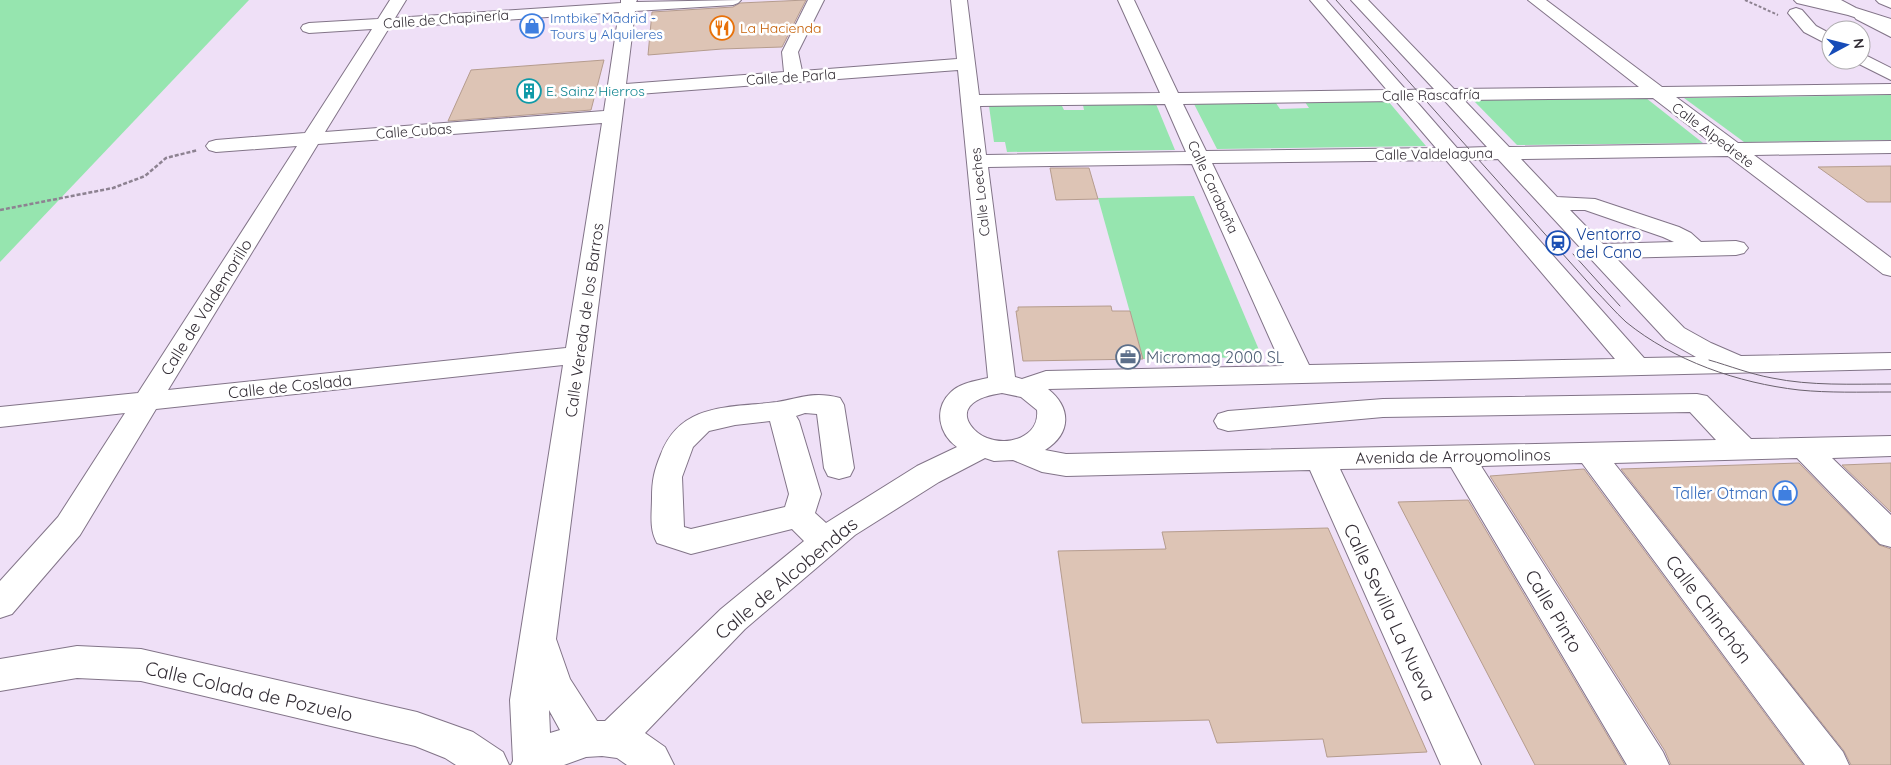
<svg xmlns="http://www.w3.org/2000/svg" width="1891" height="765" font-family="Quicksand,sans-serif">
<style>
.green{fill:#96e5af}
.building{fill:#ddc4b5;stroke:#b59c8e}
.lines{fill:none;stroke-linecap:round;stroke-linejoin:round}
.minor-casing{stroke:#827488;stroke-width:2}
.highway-casing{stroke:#827488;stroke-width:2}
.path-far1{stroke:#8d8291;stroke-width:2;stroke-dasharray:3 2;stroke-linecap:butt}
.path{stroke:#8d8291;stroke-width:2.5;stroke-dasharray:4 2;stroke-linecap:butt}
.minor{fill:#fff;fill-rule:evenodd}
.highway{fill:#fff;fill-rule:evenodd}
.tram{stroke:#6a616d;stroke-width:1}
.labels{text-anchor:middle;stroke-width:5;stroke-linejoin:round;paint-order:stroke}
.far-shop-label{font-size:14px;fill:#366cbe;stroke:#fff;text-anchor:start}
.far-street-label{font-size:14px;fill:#332d35;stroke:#fff}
.far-food-label{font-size:14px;fill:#c56008;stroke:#fff;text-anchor:start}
.far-culture-label{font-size:14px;fill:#0d838f;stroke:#fff;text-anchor:start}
.transit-label{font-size:16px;fill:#164399;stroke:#fff;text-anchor:start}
.street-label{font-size:16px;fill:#332d35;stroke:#fff}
.service-label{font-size:16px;fill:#4e5e75;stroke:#fff;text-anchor:start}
.shop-label{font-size:16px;fill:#366cbe;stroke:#fff;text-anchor:end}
.near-street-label{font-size:19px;fill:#332d35;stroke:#fff}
</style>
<rect width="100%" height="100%" fill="#efe0f7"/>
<g class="green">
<polygon points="0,0 249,0 0,262"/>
<polygon points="1891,95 1891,140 1744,142 1684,98"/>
<polygon points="1646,98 1703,143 1517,145 1473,100"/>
<polygon points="1388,101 1426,146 1217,149 1194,104 1276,103 1280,109 1309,108 1305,102"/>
<polygon points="1156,104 1175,150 1007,152 1005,142 994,142 989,106 1062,106 1064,110 1084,110 1083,105"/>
<polygon points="1194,196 1262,357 1143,359 1098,198"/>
</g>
<g class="building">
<polygon points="806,0 782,47 722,49 648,55 652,12 733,7 740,3"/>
<polygon points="604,60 591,110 448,121 471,70"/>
<polygon points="1891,166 1891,202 1867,202 1818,167"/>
<polygon points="1050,168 1089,168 1098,199 1056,200"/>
<polygon points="1111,306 1112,311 1130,311 1143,359 1023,361 1016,311 1018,311 1018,307"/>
<polygon points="1799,463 1879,545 1891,549 1891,765 1851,765 1844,751 1621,469"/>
<polygon points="1891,463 1891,512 1842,465"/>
<polygon points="1584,469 1803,765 1671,765 1665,751 1490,476"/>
<polygon points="1468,500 1625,765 1535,765 1398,502"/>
<polygon points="1328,528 1427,752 1327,757 1323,739 1217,743 1209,720 1082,723 1058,551 1166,549 1162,532"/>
</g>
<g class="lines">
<g class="minor-casing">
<g id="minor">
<path d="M390,0H406L395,18L621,3V0H637L636,2L741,0L738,3L733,5L635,11L626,84L784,72L782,52L808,0H824L798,52L802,71L957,59L951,0H967L979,95L1160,93L1118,0H1134L1178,93L1387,90L1310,0H1326L1406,90L1434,89L1351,0H1368L1454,89L1639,87L1528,0H1546L1662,87L1891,84V94L1676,97L1738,143L1891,141V153L1754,155L1891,258V276L1883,274L1728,156L1521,159L1557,197L1595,199L1679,227L1691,233L1701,242L1736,241L1744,243L1748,248L1744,253L1736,255L1616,258L1684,328L1711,343L1741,356L1891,353V369L1048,389C1072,408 1071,434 1045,450L1066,454L1716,440L1690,412L1383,417L1228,431L1218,428L1214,421L1218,414L1228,411L1383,399L1697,394L1707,396L1751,439L1891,436V456L1832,458L1891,515V547L1880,544L1797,458L1614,463L1843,752L1849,765H1805L1582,463L1481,466L1663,752L1669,765H1627L1451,467L1340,469L1481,765H1441L1310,470L1066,476L1042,472L1013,460L994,461L985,458L939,482L855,535L745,629L645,733L665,747L674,765H627L617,758L602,756L586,757L564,765H511L513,761L510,700L563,365L156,409L80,535L12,614L0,618V581L58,517L125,413L0,427V407L138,393L297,146L216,152L209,150L206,146L209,142L216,140L305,133L372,29L309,33L303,31L301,28L303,25L309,23L378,19ZM619,12L604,111L325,132L389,28ZM958,70L988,378C975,381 960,383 951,392C933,409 939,434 957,447L917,466L826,523L815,513L821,494L799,421L796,416L805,413L817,414L824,468L828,476L839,479L850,476L854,468L844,405L840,398C813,391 802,398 777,402C730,408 681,402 661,454C654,471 652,480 652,498C652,513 649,529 657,543L691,554L792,529L804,541L721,609L605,721H597L570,679L556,639L625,95ZM1653,98L1713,144L1509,147L1464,100ZM1444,100L1487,147L1457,148L1416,101ZM1396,101L1436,148L1206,151L1183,104ZM1165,104L1186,152L986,155L980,106ZM602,123L566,348L168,390L318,144ZM1498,159L1666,340L1696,357L1644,358L1468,160ZM1446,160L1615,359L1309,365L1212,163ZM1192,164L1282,366L1046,371L1022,379L1015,377L988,167ZM1570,210H1585L1663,237L1674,242L1603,244ZM1002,393L1021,397L1037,410C1040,436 1009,447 987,438C976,434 960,419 970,406C978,397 991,395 1002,393ZM770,421L789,494L785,507L691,529L684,527L682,477L693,447L709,431L735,425ZM549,710L560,730L550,733Z"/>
<polygon points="1794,0 1841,0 1856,8 1891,19 1891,29 1848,15 1797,3"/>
<polygon points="1796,8 1802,10 1816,26 1831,34 1831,46 1804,32 1788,13 1790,10"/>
<polygon points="1861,53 1891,68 1891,80 1855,62 1854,60 1861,60"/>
<polygon points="77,646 141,649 417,712 473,732 503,752 509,765 456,765 445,758 415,746 141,681 77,678 0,691 0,659"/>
</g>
</g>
<g class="highway-casing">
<g id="highway">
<polygon points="1876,0 1891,0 1891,8 1879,3"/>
<polygon points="1862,11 1891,23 1891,37 1856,19 1854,16 1856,13"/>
</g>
</g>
<polyline class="path-far1" points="1745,0 1778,15"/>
<polyline class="path" points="0,210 113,188 145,176 166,158 198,150"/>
<use href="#minor" class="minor"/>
<use href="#highway" class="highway"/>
<g class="tram">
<path d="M1336,0L1594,289C1605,300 1615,312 1626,322C1674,361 1738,383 1799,390C1829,393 1860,392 1891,392"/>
<polyline points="1573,254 1620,306"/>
<path d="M1709,360C1730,366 1750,374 1772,378C1811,386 1851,384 1891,384"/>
</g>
</g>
<defs>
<g id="shop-ring" transform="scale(1.25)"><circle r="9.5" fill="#fff" stroke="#3f7fe0" stroke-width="1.5"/><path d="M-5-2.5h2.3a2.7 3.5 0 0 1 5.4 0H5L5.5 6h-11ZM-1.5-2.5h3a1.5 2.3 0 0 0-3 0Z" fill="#3f7fe0"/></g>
<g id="restaurant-ring" transform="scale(1.25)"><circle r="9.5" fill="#fff" stroke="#e8710a" stroke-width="1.5"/><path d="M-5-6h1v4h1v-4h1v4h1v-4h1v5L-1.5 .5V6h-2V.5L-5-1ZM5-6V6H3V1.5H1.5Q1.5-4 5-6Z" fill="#e8710a"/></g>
<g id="building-ring" transform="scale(1.25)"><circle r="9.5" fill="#fff" stroke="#0f9aa8" stroke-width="1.5"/><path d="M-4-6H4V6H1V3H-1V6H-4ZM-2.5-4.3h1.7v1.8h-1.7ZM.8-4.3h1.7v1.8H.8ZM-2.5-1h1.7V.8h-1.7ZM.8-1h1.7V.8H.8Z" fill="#0f9aa8"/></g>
<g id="station-ring" transform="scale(1.25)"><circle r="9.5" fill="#fff" stroke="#1a4fb4" stroke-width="1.5"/><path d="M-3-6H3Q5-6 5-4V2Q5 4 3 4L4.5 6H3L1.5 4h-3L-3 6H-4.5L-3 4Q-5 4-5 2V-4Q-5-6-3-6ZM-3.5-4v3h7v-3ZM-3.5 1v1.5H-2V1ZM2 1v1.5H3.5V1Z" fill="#1a4fb4"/></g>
<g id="office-ring" transform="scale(1.25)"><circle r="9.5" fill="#fff" stroke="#5c6f8a" stroke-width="1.5"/><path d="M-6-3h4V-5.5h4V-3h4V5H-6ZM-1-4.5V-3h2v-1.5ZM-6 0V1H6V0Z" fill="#5c6f8a"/></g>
</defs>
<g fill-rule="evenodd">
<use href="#shop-ring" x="532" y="26"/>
<use href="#restaurant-ring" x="722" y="28"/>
<use href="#building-ring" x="529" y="91"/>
<use href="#station-ring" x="1558" y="243"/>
<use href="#office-ring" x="1128" y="357"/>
<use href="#shop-ring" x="1785" y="493"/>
</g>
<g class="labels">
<g class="far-shop-label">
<text x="550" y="23">Imtbike Madrid -<tspan x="550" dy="16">Tours y Alquileres</tspan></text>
</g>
<g class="far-street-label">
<text transform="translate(446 19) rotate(-4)" y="5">Calle de Chapinería</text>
<text transform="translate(791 77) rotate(-4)" y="5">Calle de Parla</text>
<text transform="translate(1431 95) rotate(-1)" y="5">Calle Rascafría</text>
<text transform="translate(414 131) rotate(-4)" y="5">Calle Cubas</text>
<text transform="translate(1713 135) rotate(37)" y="5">Calle Alpedrete</text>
<text transform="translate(1434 154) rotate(-1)" y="5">Calle Valdelaguna</text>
<text transform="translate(1213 187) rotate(65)" y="5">Calle Carabaña</text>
<text transform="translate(980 192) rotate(-96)" y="5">Calle Loeches</text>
</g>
<g class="far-food-label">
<text x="740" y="33">La Hacienda</text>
</g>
<g class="far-culture-label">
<text x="546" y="96">E. Sainz Hierros</text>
</g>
<g class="transit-label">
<text x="1576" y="240">Ventorro<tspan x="1576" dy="18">del Cano</tspan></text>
</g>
<g class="street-label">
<text transform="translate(206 307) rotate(-58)" y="6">Calle de Valdemorillo</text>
<text transform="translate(584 320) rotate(-82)" y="6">Calle Vereda de los Barros</text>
<text transform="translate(290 386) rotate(-6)" y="6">Calle de Coslada</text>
<text transform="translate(1453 456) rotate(-1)" y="6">Avenida de Arroyomolinos</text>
</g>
<g class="service-label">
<text x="1146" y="363">Micromag 2000 SL</text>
</g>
<g class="shop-label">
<text x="1768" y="499">Taller Otman</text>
</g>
<g class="near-street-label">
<text transform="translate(786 578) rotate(-40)" y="7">Calle de Alcobendas</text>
<text transform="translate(1709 609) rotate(53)" y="7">Calle Chinchón</text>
<text transform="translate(1554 611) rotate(59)" y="7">Calle Pinto</text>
<text transform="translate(1390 612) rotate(65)" y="7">Calle Sevilla La Nueva</text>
<text transform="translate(249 691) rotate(13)" y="7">Calle Colada de Pozuelo</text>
</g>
</g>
<g transform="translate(1846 45) rotate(83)"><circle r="24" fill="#ffffff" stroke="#adabae"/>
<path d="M0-4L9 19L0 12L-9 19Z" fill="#174cb8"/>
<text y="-8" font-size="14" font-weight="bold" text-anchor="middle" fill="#332d35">N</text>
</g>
</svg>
